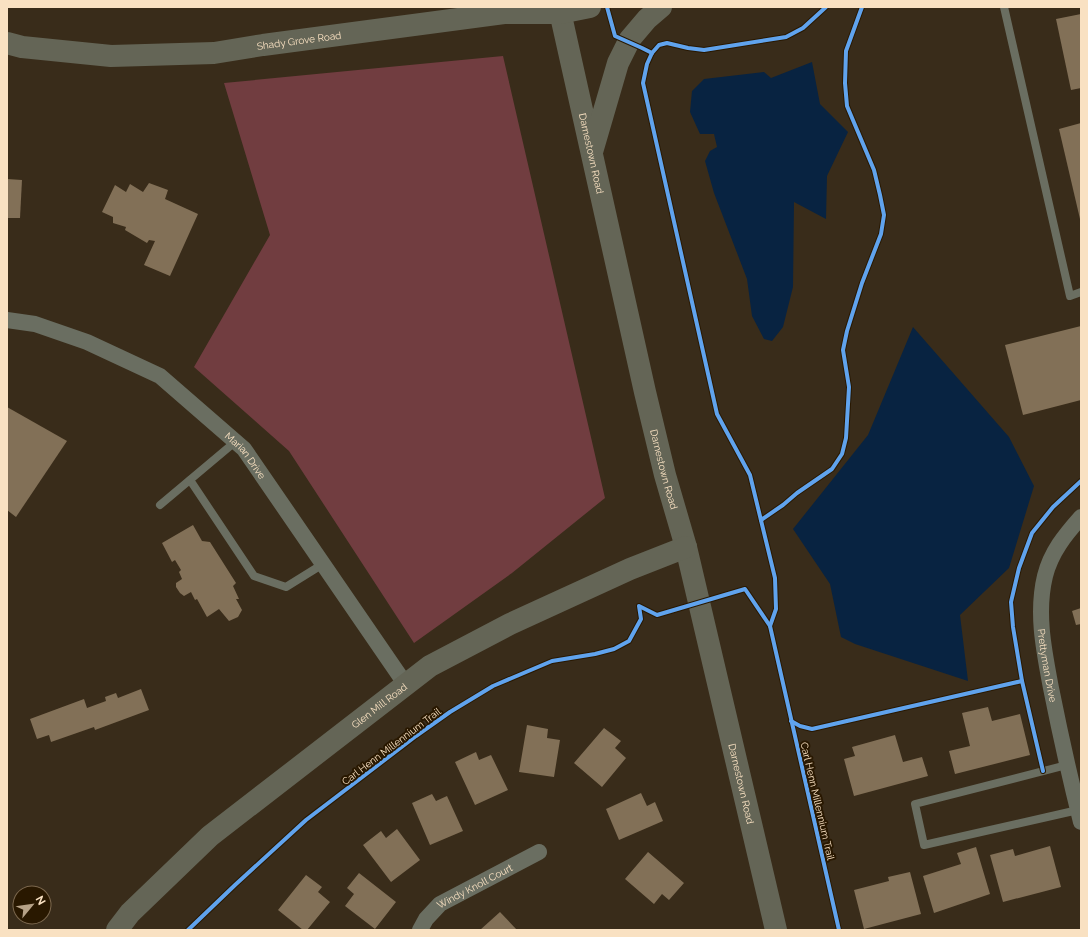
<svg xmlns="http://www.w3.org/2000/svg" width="1088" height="937" font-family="Raleway,sans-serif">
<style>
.green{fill:#713d40}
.water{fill:#082341}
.building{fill:#827057}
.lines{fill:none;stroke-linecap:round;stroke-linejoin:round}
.service{stroke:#6a6e61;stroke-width:8}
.minor{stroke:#6a6e61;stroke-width:16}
.secondary{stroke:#646556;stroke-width:22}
.cycleway-casing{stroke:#291800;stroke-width:6}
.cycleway{stroke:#60a3ed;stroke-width:4}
.labels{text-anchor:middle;stroke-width:4;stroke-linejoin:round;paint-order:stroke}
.street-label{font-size:10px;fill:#f9e1c2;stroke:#291800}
</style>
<rect width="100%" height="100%" fill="#392c1a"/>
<polygon class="green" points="503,56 605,498 512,573 414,643 289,451 194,367 270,235 224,83"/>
<g class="water">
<polygon points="812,62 820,104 848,132 827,176 826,219 794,202 793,287 783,327 772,341 764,339 752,316 747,279 714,193 705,161 710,151 717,147 714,134 700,134 690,112 692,91 704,79 764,72 771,78"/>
<polygon points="913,327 1009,437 1034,486 1009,568 960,615 968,681 855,644 841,637 830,584 793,529 868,435"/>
</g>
<g class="building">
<polygon points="1081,14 1081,88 1071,90 1056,19"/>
<polygon points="1081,123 1081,219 1080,219 1059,129"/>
<polygon points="7,179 22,180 20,218 7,218"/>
<polygon points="149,183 168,190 165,199 198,214 170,276 144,265 155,241 149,240 147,243 125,230 126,227 113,223 113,217 102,212 115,185 126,192 130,184 143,192"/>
<polygon points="1081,326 1081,400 1023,415 1005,345"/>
<polygon points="7,407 67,441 16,517 7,510"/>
<polygon points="193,525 202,541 210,542 236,583 233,586 239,599 236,599 242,610 238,617 229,621 219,609 207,617 197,599 195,600 191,592 184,596 180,593 176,587 176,583 182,579 179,572 181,570 175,560 172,562 162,543"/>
<polygon points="1081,608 1081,624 1076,625 1072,611"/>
<polygon points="141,689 149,710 95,730 94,727 51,742 49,735 37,739 30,719 84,699 87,708 106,701 105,697 116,693 118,698"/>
<polygon points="988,707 992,721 1020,714 1030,755 955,774 949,751 970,746 962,713"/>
<polygon points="527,725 548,729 547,738 560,740 554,777 519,772"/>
<polygon points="604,728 621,741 615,748 626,758 602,787 574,763"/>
<polygon points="895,735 903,762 922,757 928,776 854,796 844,759 855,756 852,747"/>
<polygon points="476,752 479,760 491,755 508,790 475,805 455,762"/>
<polygon points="641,793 647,806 655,802 663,821 619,840 606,809"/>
<polygon points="432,794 436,801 447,796 463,831 430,845 412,803"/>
<polygon points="397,829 420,860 391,882 363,845 381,831 386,838"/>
<polygon points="1050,846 1061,887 1003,902 990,855 1013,849 1015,856"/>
<polygon points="976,847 990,894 934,913 923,876 961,864 957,853"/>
<polygon points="648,852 684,883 669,900 662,894 654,904 625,879"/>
<polygon points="910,872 921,914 864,929 854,890 889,881 888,877"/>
<polygon points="359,873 396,902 375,929 345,906 354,894 347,888"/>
<polygon points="306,875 322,887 318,892 330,902 307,930 303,930 278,910"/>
<polygon points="500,912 517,930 480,930"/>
</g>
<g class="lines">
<g class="service">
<polyline points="1004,7 1070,296 1081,292"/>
<polyline points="190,480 254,576 286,587 323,564"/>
<polyline points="160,505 235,442"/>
<polyline points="1067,765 915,804 924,845 1078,810"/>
</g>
<g class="minor">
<path id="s1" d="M7,320L35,324L87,342L160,376L244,449L406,685"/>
<path id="s2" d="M1081,517C1065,535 1051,552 1045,576C1036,613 1044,651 1051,688C1060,733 1070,778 1081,822"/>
<path id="s3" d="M420,930L426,919L440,904L539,852"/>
</g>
<g class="secondary">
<path id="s4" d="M559,7L645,392L665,475L686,547L776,930"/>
<path id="s5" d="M7,43L22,47L111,56L214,53L263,45L504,13H560L590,7"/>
<polyline points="592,152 618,63 630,39 647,19 661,7"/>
<path id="s6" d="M117,930L130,913L210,836L430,666L510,624L630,569L686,547"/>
</g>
<g class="cycleway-casing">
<g id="cycleway">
<polyline points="607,7 615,36 642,48 652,53"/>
<polyline points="761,520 783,505 797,493 832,469 842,454 846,438 849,387 843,350 847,331 862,283 881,234 884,215 880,195 874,170 847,106 845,83 846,51 862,7"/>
<polyline points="770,626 776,609 775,578 750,475 717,414 643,83 647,64 652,53 659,45 667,43 688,48 704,50 786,37 803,28 826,7"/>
<polyline points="1022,681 1043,771"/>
<polyline points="791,721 800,726 812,729 1022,681 1013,627 1011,602 1019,568 1032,533 1053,507 1081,481"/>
<polyline points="188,930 235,885 306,820 416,736 450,712 493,686 552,661 595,654 614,649 629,641 641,619 639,606 657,615 745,589 770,626 839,930"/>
</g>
</g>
<use href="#cycleway" class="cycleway"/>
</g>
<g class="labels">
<g class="street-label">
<text dy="4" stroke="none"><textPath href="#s5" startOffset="294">Shady Grove Road</textPath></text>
<text dy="4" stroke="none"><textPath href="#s4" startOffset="150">Darnestown Road</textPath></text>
<text dy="4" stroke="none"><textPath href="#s1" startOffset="281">Marian Drive</textPath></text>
<text dy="4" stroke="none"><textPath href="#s4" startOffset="474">Darnestown Road</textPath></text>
<text dy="4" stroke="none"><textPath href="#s2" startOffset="160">Prettyman Drive</textPath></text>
<text dy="4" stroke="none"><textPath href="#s6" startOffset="346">Glen Mill Road</textPath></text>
<text transform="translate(391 746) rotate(-37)" y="4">Carl Henn Millennium Trail</text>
<text dy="4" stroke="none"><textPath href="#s4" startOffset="798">Darnestown Road</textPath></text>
<text transform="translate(818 801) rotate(77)" y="4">Carl Henn Millennium Trail</text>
<text dy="4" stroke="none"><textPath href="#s3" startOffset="72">Windy Knoll Court</textPath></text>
</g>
</g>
<rect width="1088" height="937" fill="none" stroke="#f9e1c2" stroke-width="16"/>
<g transform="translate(32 905) rotate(61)"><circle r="19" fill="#291800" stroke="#7c684e"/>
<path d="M0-3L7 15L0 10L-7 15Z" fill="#b6a287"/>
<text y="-6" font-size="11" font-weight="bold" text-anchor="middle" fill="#f9e1c2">N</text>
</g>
</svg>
